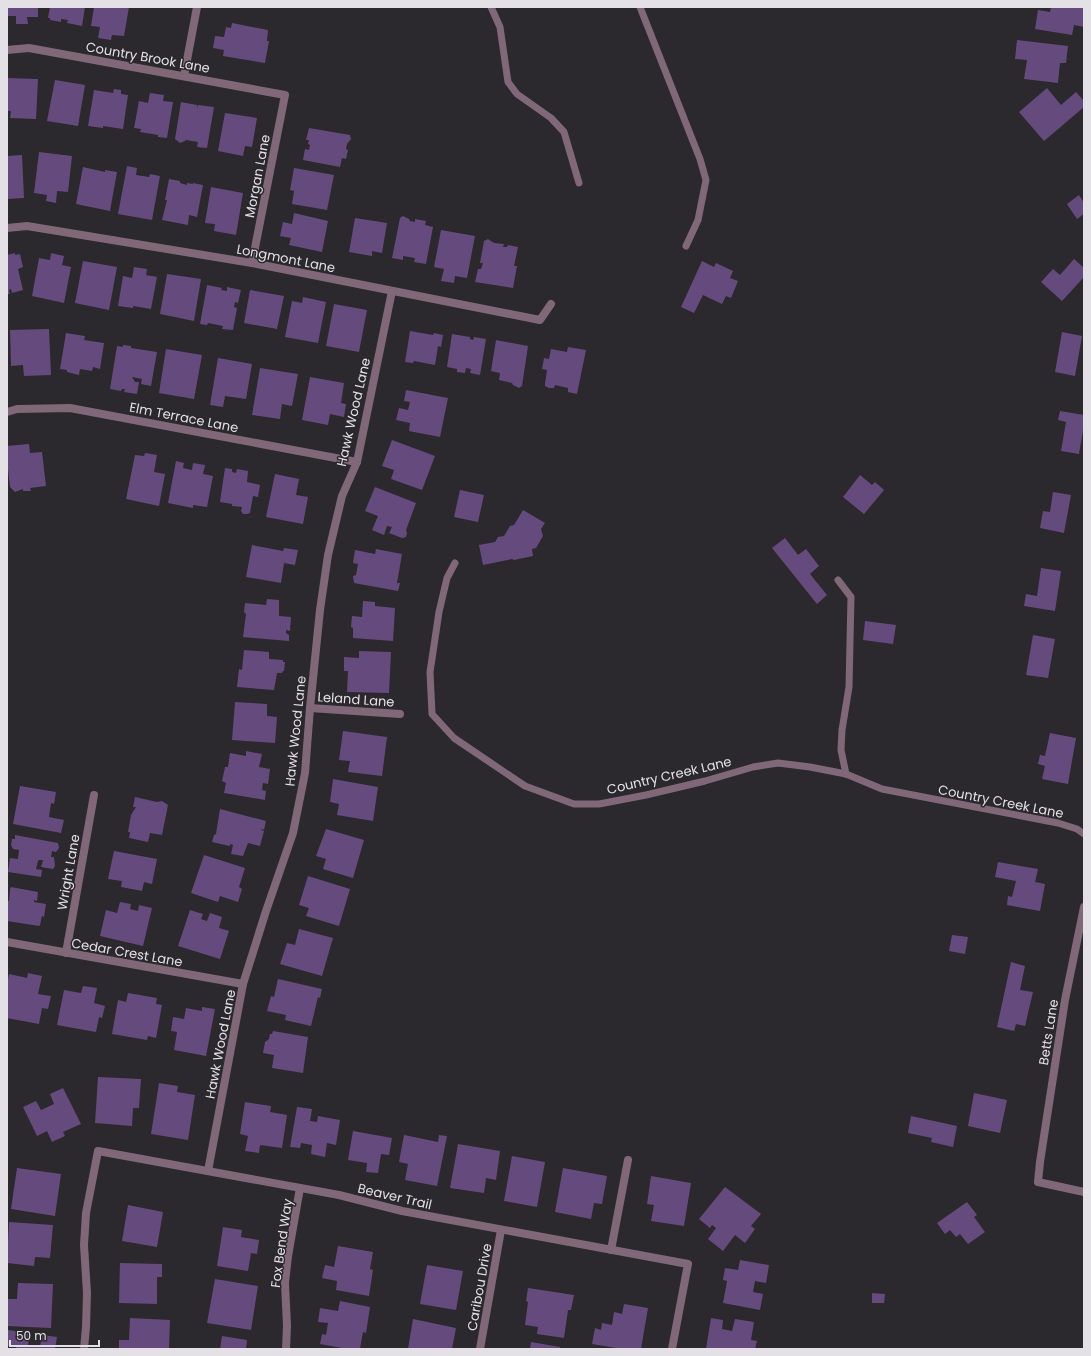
<svg xmlns="http://www.w3.org/2000/svg" width="1091" height="1356" font-family="Poppins,sans-serif">
<style>
.building{fill:#654b7d}
.lines{fill:none;stroke-linecap:round;stroke-linejoin:round}
.lane{stroke:#806878;stroke-width:7}
.street{stroke:#806878;stroke-width:8}
.labels{text-anchor:middle;stroke-width:3;stroke-linejoin:round;paint-order:stroke}
.street-label{font-size:13px;fill:#e3e1e5;stroke:#2b282e}
</style>
<rect width="100%" height="100%" fill="#2b282e"/>
<g class="building">
<polygon points="7,7 38,7 38,17 27,17 28,24 16,24 16,16 7,16"/>
<polygon points="50,7 85,7 82,26 67,23 68,20 61,19 61,22 50,20 50,18 48,18"/>
<polygon points="94,7 129,7 124,36 112,35 111,40 98,38 100,27 91,26"/>
<polygon points="1051,7 1084,7 1084,27 1074,25 1072,35 1035,29 1038,10 1050,12"/>
<polygon points="232,23 268,30 267,41 269,41 265,63 223,56 224,50 213,48 215,36 224,37 226,27 231,28"/>
<polygon points="1017,40 1068,46 1066,63 1060,63 1058,83 1024,79 1027,60 1015,59"/>
<polygon points="7,78 38,79 36,119 10,118 11,111 7,111"/>
<polygon points="55,80 85,85 78,126 47,121"/>
<polygon points="1047,88 1061,105 1076,92 1084,101 1084,107 1044,141 1019,112"/>
<polygon points="114,89 121,90 121,94 128,95 123,129 103,126 103,128 88,126 94,90 113,93"/>
<polygon points="150,93 164,95 163,101 173,102 167,138 158,137 158,135 140,132 141,129 134,128 139,101 148,103"/>
<polygon points="181,102 197,105 198,108 198,105 214,107 207,148 197,147 198,142 186,140 185,141 180,143 175,139"/>
<polygon points="225,113 257,118 252,147 245,146 243,156 218,151"/>
<polygon points="309,128 350,135 351,139 347,144 346,149 348,150 346,159 342,158 340,167 303,160 305,149 309,150 310,145 308,144 309,140 306,140"/>
<polygon points="39,152 72,156 68,192 57,191 56,203 46,201 47,195 34,193"/>
<polygon points="22,155 24,198 7,199 7,156"/>
<polygon points="127,166 137,168 136,175 149,177 150,174 160,176 152,220 118,214"/>
<polygon points="83,167 105,172 105,170 117,172 110,211 76,204"/>
<polygon points="294,168 334,175 327,210 292,204 294,191 290,190"/>
<polygon points="169,179 180,181 180,183 187,185 187,183 193,184 193,183 203,185 197,217 189,215 188,225 162,220 167,200 165,200"/>
<polygon points="211,187 243,193 236,235 214,231 215,224 205,223"/>
<polygon points="1079,195 1084,203 1084,214 1077,219 1067,204"/>
<polygon points="294,213 328,221 322,252 289,245 291,238 280,236 283,222 292,224"/>
<polygon points="403,216 409,219 410,221 415,222 415,219 426,221 425,225 433,227 426,264 414,262 415,258 403,256 403,260 392,258 400,218"/>
<polygon points="355,218 387,223 382,253 372,251 372,256 349,252"/>
<polygon points="441,230 475,236 467,278 455,276 454,283 441,281 444,269 434,267"/>
<polygon points="488,239 494,243 504,244 503,247 507,247 508,245 518,247 514,266 517,266 513,288 475,282 478,269 481,269 483,263 480,263 484,241"/>
<polygon points="15,253 15,255 20,254 23,267 18,269 23,290 12,293 11,289 9,290 10,294 7,294 7,255"/>
<polygon points="51,253 64,256 62,265 71,267 64,303 32,296 39,258 50,260"/>
<polygon points="1074,259 1084,268 1084,277 1062,301 1041,282 1053,269 1060,275"/>
<polygon points="83,261 117,267 109,310 75,303"/>
<polygon points="702,261 714,267 716,263 733,271 730,278 738,281 731,298 726,296 722,304 703,295 694,313 681,307"/>
<polygon points="134,267 147,269 146,275 157,277 151,309 133,306 133,308 118,306 123,276 132,278"/>
<polygon points="167,274 201,279 194,321 160,314"/>
<polygon points="207,285 222,288 221,290 227,291 227,287 241,290 238,303 235,302 234,307 237,308 233,330 222,329 223,326 208,323 207,325 200,324"/>
<polygon points="250,290 284,296 277,329 244,323"/>
<polygon points="303,297 326,302 318,343 285,337 292,301 302,303"/>
<polygon points="334,304 367,310 359,352 326,346"/>
<polygon points="49,329 51,375 24,376 23,365 11,366 10,330"/>
<polygon points="410,331 433,335 434,333 443,335 441,347 438,346 435,365 414,361 413,363 405,362"/>
<polygon points="1062,332 1082,336 1075,376 1055,372"/>
<polygon points="66,333 85,336 84,340 104,343 100,369 93,367 92,371 80,369 79,375 67,372 67,370 60,369"/>
<polygon points="452,334 470,337 470,339 473,340 474,337 486,339 480,375 470,373 471,369 466,368 465,373 457,372 457,369 447,367"/>
<polygon points="496,340 528,346 522,386 519,388 513,385 512,383 499,380 500,373 491,371"/>
<polygon points="123,345 131,346 131,348 157,352 151,386 141,384 142,379 132,377 135,382 139,382 137,394 124,392 125,389 122,389 121,391 110,389 117,346 123,347"/>
<polygon points="568,347 586,350 577,394 568,392 568,388 555,385 554,388 549,388 545,386 545,384 547,370 542,369 544,358 549,359 551,349 567,352"/>
<polygon points="166,349 202,355 194,399 159,393"/>
<polygon points="218,358 252,364 246,399 225,396 223,407 210,405"/>
<polygon points="260,368 298,374 292,406 282,404 280,419 252,415"/>
<polygon points="310,377 344,383 341,403 346,404 344,417 330,414 328,425 302,420"/>
<polygon points="406,390 448,398 440,437 409,431 410,423 396,420 399,408 408,410 410,402 404,401"/>
<polygon points="1060,411 1084,415 1084,424 1079,454 1061,451 1066,422 1058,420"/>
<polygon points="392,440 435,456 422,490 391,479 394,470 382,466"/>
<polygon points="29,444 30,453 42,452 46,486 30,488 31,491 23,491 23,489 15,492 10,487 7,460 7,446"/>
<polygon points="145,453 157,455 154,472 165,474 159,506 126,499 135,455 144,456"/>
<polygon points="176,461 184,463 183,468 192,470 193,463 205,465 203,474 213,476 207,507 193,505 193,508 168,503"/>
<polygon points="225,468 232,469 232,472 236,473 237,469 248,471 247,482 260,485 258,497 253,496 250,513 247,514 243,514 241,511 242,507 232,506 232,504 220,502"/>
<polygon points="275,474 299,479 296,495 308,497 303,524 266,517"/>
<polygon points="860,475 872,485 875,482 884,490 864,514 843,497"/>
<polygon points="375,487 416,503 406,530 407,533 406,537 402,538 389,533 392,527 387,526 384,535 372,530 378,516 365,511"/>
<polygon points="460,490 484,495 478,522 454,517"/>
<polygon points="1053,492 1071,495 1064,533 1040,528 1043,511 1050,512"/>
<polygon points="523,510 545,523 541,529 543,536 536,548 532,549 533,556 514,560 512,559 483,565 479,545 495,542 498,537 504,536 510,526 514,525"/>
<polygon points="785,538 798,555 806,549 819,566 810,574 827,595 817,604 772,548"/>
<polygon points="252,545 283,551 284,548 298,550 295,565 284,563 281,583 246,577"/>
<polygon points="376,549 402,554 397,583 400,583 398,591 354,583 353,576 356,575 358,564 353,563 355,550 375,554"/>
<polygon points="1041,568 1061,571 1055,611 1024,606 1026,594 1037,596"/>
<polygon points="267,599 279,600 279,616 291,617 290,631 286,630 286,633 289,635 289,641 243,637 246,614 244,612 245,603 266,605"/>
<polygon points="363,601 375,602 375,606 395,608 393,641 353,638 353,628 351,627 352,616 362,617"/>
<polygon points="865,621 896,625 893,644 863,640"/>
<polygon points="1033,635 1055,639 1048,678 1026,675"/>
<polygon points="244,650 269,652 269,659 283,660 283,662 285,662 284,671 283,671 282,673 277,673 274,690 237,687 239,669 242,670"/>
<polygon points="359,651 391,652 389,693 347,692 348,671 344,671 344,657 359,658"/>
<polygon points="235,702 267,704 267,716 277,717 275,743 232,740"/>
<polygon points="343,731 387,737 382,776 348,772 350,761 339,760"/>
<polygon points="1050,733 1076,738 1068,784 1042,779 1045,766 1038,764 1040,755 1045,756"/>
<polygon points="246,751 262,754 259,767 270,769 268,784 263,783 262,790 266,791 265,800 224,793 226,783 222,781 225,767 228,767 230,753 246,756"/>
<polygon points="333,779 378,787 373,821 337,815 339,804 330,802"/>
<polygon points="20,786 56,792 54,804 51,803 49,817 64,820 61,833 13,824"/>
<polygon points="135,797 157,802 162,801 168,805 162,835 150,833 148,842 129,838 130,832 128,832 131,815 136,807 133,807"/>
<polygon points="220,809 266,821 264,830 262,829 261,830 264,831 260,846 248,843 243,856 231,854 233,845 230,844 230,846 212,842 214,835 216,834"/>
<polygon points="326,829 364,840 353,878 323,869 326,859 316,856"/>
<polygon points="15,835 58,843 59,848 56,852 52,851 51,857 54,857 55,866 53,869 41,867 43,860 39,860 38,861 36,869 42,870 41,877 8,872 10,858 18,859 19,850 13,849 11,845 12,839 15,839"/>
<polygon points="114,851 157,859 152,884 144,882 142,891 121,887 122,881 108,879"/>
<polygon points="204,855 245,868 239,887 242,889 238,902 220,896 218,902 191,893"/>
<polygon points="998,862 1038,869 1035,882 1045,884 1040,911 1007,905 1008,896 1012,897 1016,881 995,877"/>
<polygon points="308,876 350,889 339,926 306,916 309,908 299,905"/>
<polygon points="11,887 38,892 37,901 34,900 34,902 46,904 44,917 42,916 40,925 39,926 7,921 7,901 9,901 10,889"/>
<polygon points="120,902 131,904 130,909 138,911 139,905 152,908 143,946 100,936 106,910 117,913"/>
<polygon points="190,910 203,914 201,919 207,921 210,913 222,917 219,928 229,931 220,959 178,946"/>
<polygon points="299,929 333,938 322,976 280,964 287,943 295,945"/>
<polygon points="952,935 968,937 965,954 949,951"/>
<polygon points="1011,962 1025,966 1020,990 1033,992 1025,1026 1016,1024 1014,1031 997,1027"/>
<polygon points="28,973 42,976 38,994 51,996 48,1009 42,1008 39,1024 7,1018 7,985 9,974 27,978"/>
<polygon points="278,979 322,989 320,998 318,997 311,1026 285,1020 286,1015 267,1011 271,996 274,997"/>
<polygon points="83,986 97,988 94,1003 105,1006 102,1018 99,1017 96,1032 57,1025 64,990 81,993"/>
<polygon points="128,993 157,998 156,1004 162,1005 156,1038 148,1036 147,1040 112,1034 118,1000 126,1002"/>
<polygon points="202,1007 215,1009 206,1056 174,1050 177,1032 171,1031 173,1017 184,1019 186,1008 202,1011"/>
<polygon points="273,1031 308,1037 303,1073 272,1068 274,1055 263,1053 265,1042 269,1039 270,1034 272,1034"/>
<polygon points="98,1077 141,1079 139,1108 133,1108 132,1126 95,1123"/>
<polygon points="159,1083 178,1086 177,1092 195,1095 188,1140 151,1134"/>
<polygon points="63,1088 81,1124 63,1132 65,1136 52,1142 47,1131 37,1136 23,1107 36,1101 41,1110 54,1104 50,1094"/>
<polygon points="974,1093 1007,1100 1000,1133 968,1126"/>
<polygon points="245,1102 271,1106 270,1112 287,1115 282,1148 260,1145 259,1153 245,1151 248,1136 240,1134"/>
<polygon points="297,1107 312,1109 310,1121 317,1122 318,1116 340,1120 336,1145 327,1143 325,1157 311,1154 312,1145 301,1143 300,1148 290,1147"/>
<polygon points="911,1116 957,1126 953,1147 931,1142 932,1138 908,1133"/>
<polygon points="353,1131 392,1138 389,1155 381,1154 378,1173 366,1172 367,1163 348,1160"/>
<polygon points="404,1135 438,1142 439,1135 447,1136 437,1186 405,1180 408,1164 399,1162"/>
<polygon points="458,1144 500,1151 496,1180 486,1178 484,1193 450,1188"/>
<polygon points="512,1156 545,1162 537,1207 504,1201"/>
<polygon points="17,1168 61,1174 55,1216 11,1209"/>
<polygon points="563,1168 607,1176 602,1204 594,1203 591,1219 555,1212"/>
<polygon points="651,1176 691,1183 684,1226 651,1221 654,1205 647,1204"/>
<polygon points="725,1187 761,1214 751,1226 755,1229 745,1243 735,1235 723,1251 708,1239 716,1228 712,1225 710,1228 699,1219"/>
<polygon points="967,1202 977,1215 974,1217 985,1232 968,1244 960,1234 956,1237 950,1230 945,1234 937,1223"/>
<polygon points="128,1205 163,1212 157,1247 122,1241"/>
<polygon points="9,1222 53,1225 50,1258 35,1257 34,1266 7,1263"/>
<polygon points="223,1227 242,1230 241,1237 259,1240 257,1254 251,1253 248,1271 217,1266"/>
<polygon points="338,1246 373,1252 370,1269 373,1270 369,1296 336,1290 337,1281 322,1278 325,1265 334,1267"/>
<polygon points="740,1260 769,1265 766,1283 755,1281 753,1292 763,1294 760,1310 723,1303 727,1281 723,1280 725,1268 738,1270"/>
<polygon points="120,1263 162,1264 162,1277 157,1277 157,1304 119,1303"/>
<polygon points="427,1265 463,1271 456,1310 420,1304"/>
<polygon points="215,1279 258,1286 251,1330 207,1323"/>
<polygon points="18,1283 53,1284 51,1328 7,1326 8,1299 17,1299"/>
<polygon points="528,1288 574,1295 571,1310 568,1310 564,1338 537,1334 538,1327 525,1325 528,1302 526,1301"/>
<polygon points="872,1293 885,1294 884,1303 872,1303"/>
<polygon points="340,1301 370,1307 366,1333 363,1332 360,1349 347,1349 320,1344 322,1334 326,1335 328,1323 318,1322 320,1308 338,1311"/>
<polygon points="624,1304 648,1308 641,1349 622,1349 592,1344 595,1328 601,1330 602,1323 612,1325 614,1312 622,1314"/>
<polygon points="130,1318 170,1320 169,1349 119,1349 119,1340 129,1340"/>
<polygon points="711,1318 723,1320 722,1329 732,1331 735,1319 754,1322 751,1340 757,1341 755,1349 706,1349"/>
<polygon points="413,1319 456,1328 452,1349 408,1349"/>
<polygon points="8,1330 30,1333 28,1345 40,1347 42,1335 57,1337 55,1349 16,1349 16,1347 7,1346"/>
<polygon points="222,1336 247,1340 246,1349 220,1349"/>
<polygon points="531,1342 560,1347 560,1349 530,1349"/>
</g>
<g class="lines">
<g class="lane">
<polyline points="491,7 500,27 508,82 517,94 551,118 564,132 579,183"/>
<polyline points="640,7 700,159 706,180 698,220 686,246"/>
<polyline points="455,563 447,578 439,612 430,672 432,714 454,738 525,786 574,804 599,804 646,795 705,781 753,767 778,763 810,767 846,774 882,789 1058,823 1077,829 1084,834"/>
<polyline points="838,580 851,597 849,687 842,730 841,750 846,774"/>
</g>
<g class="street">
<polyline points="7,50 29,48 285,95 252,263"/>
<polyline points="184,76 197,7"/>
<polyline points="7,228 27,226 252,263 540,320 551,304"/>
<polyline points="7,412 17,409 70,408 357,462"/>
<polyline points="310,708 400,714"/>
<polyline points="1084,907 1065,1000 1040,1162 1038,1182 1084,1192"/>
<polyline points="7,942 243,984"/>
<polyline points="66,953 94,795"/>
<polyline points="208,1171 243,984 266,911 293,833 305,773 310,708 320,610 328,555 342,496 357,462 392,291"/>
<polyline points="611,1250 628,1160"/>
<polyline points="84,1349 86,1327 87,1293 84,1245 86,1213 98,1151 339,1195 402,1211 688,1264 672,1349"/>
<polyline points="286,1349 287,1326 285,1283 288,1256 300,1188"/>
<polyline points="480,1349 501,1230"/>
</g>
</g>
<g class="labels">
<g class="street-label">
<text transform="translate(148 57) rotate(10)" y="5">Country Brook Lane</text>
<text transform="translate(257 176) rotate(-79)" y="5">Morgan Lane</text>
<text transform="translate(286 258) rotate(11)" y="5">Longmont Lane</text>
<text transform="translate(353 412) rotate(-77)" y="5">Hawk Wood Lane</text>
<text transform="translate(184 417) rotate(11)" y="5">Elm Terrace Lane</text>
<text transform="translate(356 699) rotate(4)" y="5">Leland Lane</text>
<text transform="translate(295 731) rotate(-84)" y="5">Hawk Wood Lane</text>
<text transform="translate(669 775) rotate(-13)" y="5">Country Creek Lane</text>
<text transform="translate(1001 801) rotate(11)" y="5">Country Creek Lane</text>
<text transform="translate(68 872) rotate(-80)" y="5">Wright Lane</text>
<text transform="translate(127 952) rotate(10)" y="5">Cedar Crest Lane</text>
<text transform="translate(1048 1032) rotate(-81)" y="5">Betts Lane</text>
<text transform="translate(220 1044) rotate(-79)" y="5">Hawk Wood Lane</text>
<text transform="translate(395 1196) rotate(13)" y="5">Beaver Trail</text>
<text transform="translate(281 1243) rotate(-82)" y="5">Fox Bend Way</text>
<text transform="translate(479 1287) rotate(-80)" y="5">Caribou Drive</text>
</g>
</g>
<rect width="1091" height="1356" fill="none" stroke="#e3e1e5" stroke-width="16"/>
<path d="M10 1340v6h89v-6" fill="none" stroke="#e3e1e5" stroke-width="2"/>
<text x="16" y="1340" font-size="12" fill="#e3e1e5" stroke="#2b282e" stroke-width="3" paint-order="stroke">50 m</text>
</svg>
